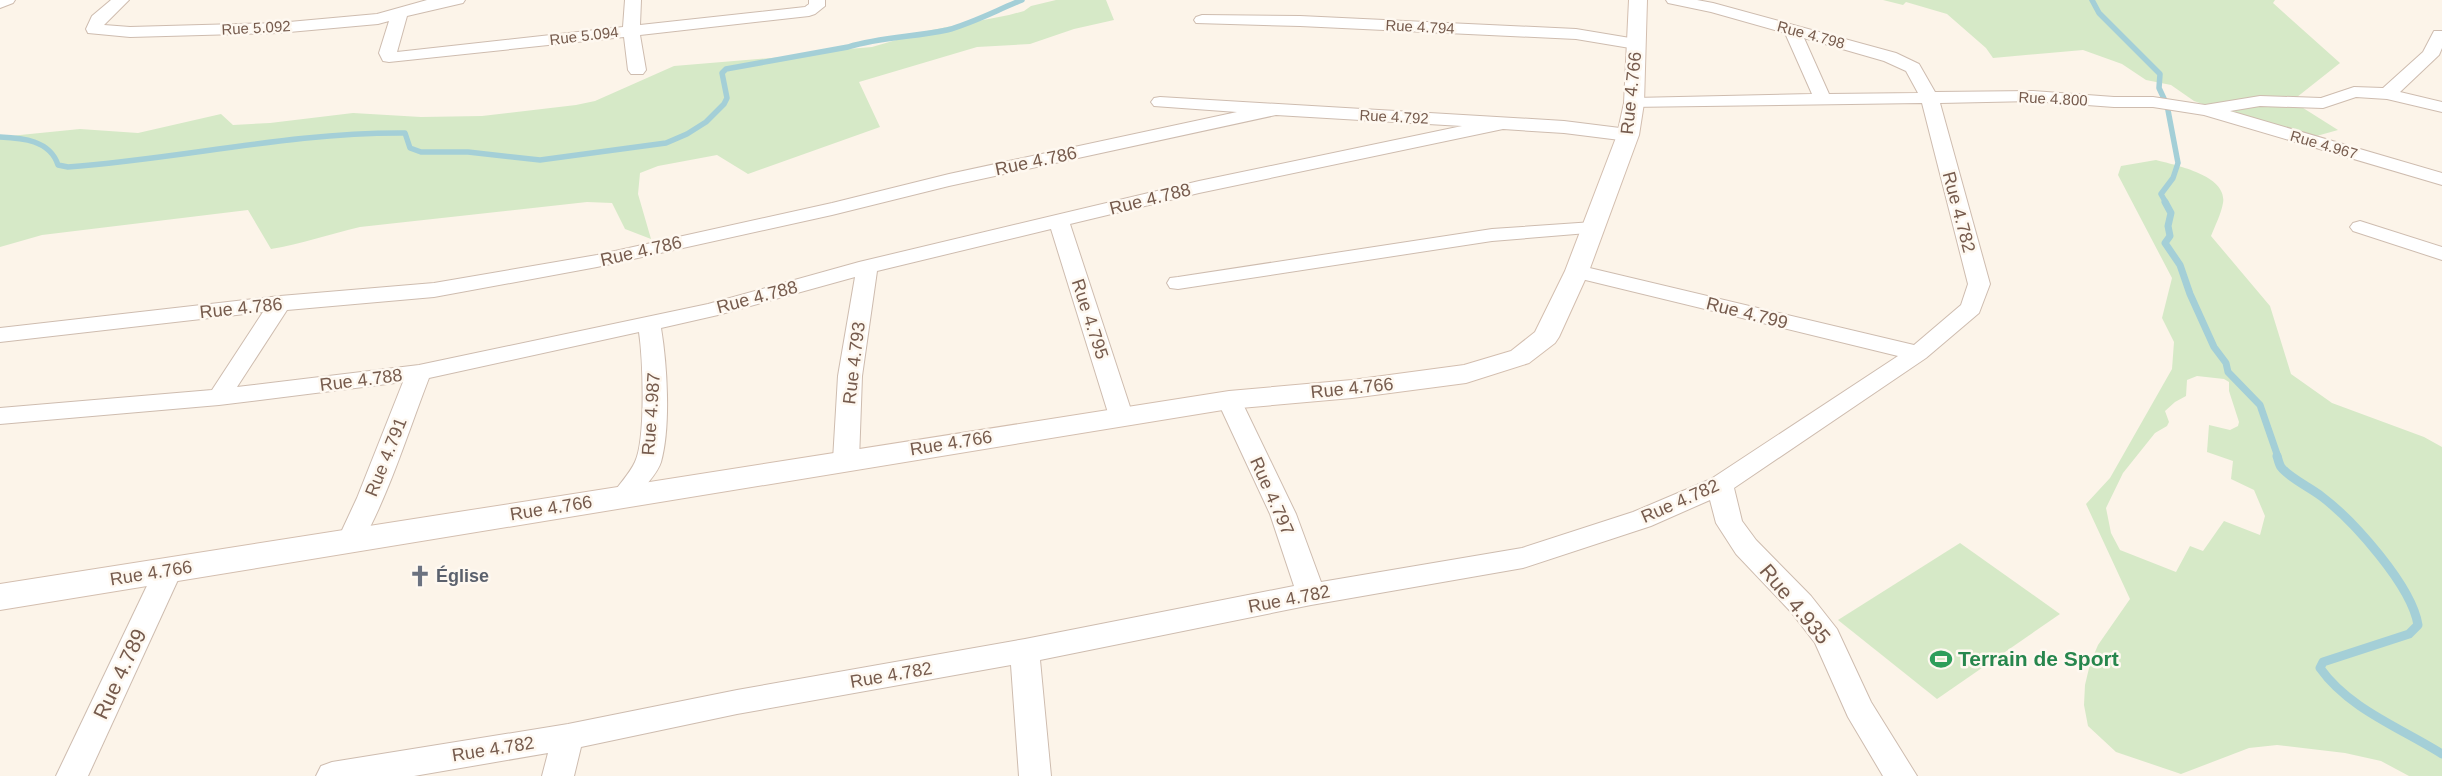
<svg xmlns="http://www.w3.org/2000/svg" width="2442" height="776" font-family="Helvetica,sans-serif">
<style>
.green{fill:#d6e9c7;fill-rule:evenodd}
.lines{fill:none;stroke-linecap:round;stroke-linejoin:round}
.stream-far2{stroke:#a4cfd7;stroke-width:5.5}
.stream-far1{stroke:#a4cfd7;stroke-width:7}
.stream{stroke:#a4cfd7;stroke-width:9}
.street-casing{stroke:#cebcaf;stroke-width:2}
.secondary-casing{stroke:#d3beaf;stroke-width:2}
.street{fill:#fff;fill-rule:evenodd}
.secondary{fill:#fff;fill-rule:evenodd}
.labels{text-anchor:middle;stroke-width:5;stroke-linejoin:round;paint-order:stroke}
.far-street-label{font-size:15px;fill:#765b4d;stroke:#fef8f0}
.street-label{font-size:18px;fill:#765b4d;stroke:#fef8f0}
.worship-label{font-size:18px;font-weight:bold;fill:#5b616d;stroke:#fef8f0;text-anchor:start}
.near-street-label{font-size:21px;fill:#765b4d;stroke:#fef8f0}
.near-leisure-label{font-size:21px;font-weight:bold;fill:#27864d;stroke:#fef8f0;text-anchor:start}
</style>
<rect width="100%" height="100%" fill="#fcf4e9"/>
<g class="green">
<path d="M1056,0H1106L1114,20L1074,29L1030,44L977,47L859,82L880,127L748,174L717,155L658,166L640,173L638,194L651,239L625,229L612,203L587,202L360,227C330,234 301,244 271,249L248,210L42,235L0,247V137L80,129L138,133L221,114L233,125L270,123L353,113L421,117L482,116L576,105L595,101L674,66L808,55L813,52L872,47L927,31L1009,15L1024,11L1031,6Z"/>
<polygon points="1883,0 2275,0 2273,3 2340,63 2292,101 2338,130 2313,137 2243,118 2194,101 2171,85 2146,80 2122,64 2083,50 1993,58 1986,48 1947,14 1906,2 1903,5"/>
<path d="M2156,160C2174,165 2228,175 2223,203C2221,214 2215,226 2211,236L2270,306L2291,374L2332,403L2424,437L2442,447V776H2409L2381,761L2345,753L2277,745L2249,748L2181,774L2116,752L2088,726L2084,705L2085,685L2090,664L2098,645L2130,599L2086,504L2110,478L2172,369L2174,342L2162,318L2172,278L2118,175L2121,166ZM2197,376L2224,379L2229,382V391L2239,422L2238,426L2230,430L2209,425L2207,452L2233,461L2231,479L2254,490L2265,516L2260,535L2224,521L2203,551L2190,546L2176,572L2120,550L2111,533L2106,508L2123,473L2155,433L2167,426L2169,422L2165,411L2175,402L2186,396L2187,380Z"/>
<polygon points="1960,543 2060,614 1937,699 1838,620"/>
</g>
<g class="lines">
<g class="stream-far2">
<polyline points="2092,0 2099,13 2160,74 2159,88 2167,105 2178,163 2173,178 2161,194 2166,203"/>
<path d="M0,137C22,138 50,140 58,165L68,167C181,159 291,132 405,133L410,148L421,152H468L540,160L666,143L687,134L706,122L724,104L727,98L722,73L726,69L848,47C880,37 914,37 947,30C973,23 997,10 1022,0"/>
</g>
<polyline class="stream-far1" points="2165,202 2171,213 2168,226 2170,236 2165,243 2180,265 2190,294 2214,347 2226,363 2228,372 2260,405 2278,457"/>
<path class="stream" d="M2277,456C2278,459 2279,464 2281,467C2288,477 2311,488 2321,496C2353,520 2412,586 2418,625L2409,634L2323,662L2320,668C2349,709 2401,728 2442,754"/>
<g class="street-casing">
<g id="street">
<polygon points="0,0 15,0 13,3 0,8"/>
<polygon points="111,0 129,0 104,25 130,27 278,23 377,14 427,0 465,0 463,3 407,16 397,52 623,27 625,0 641,0 640,25 805,7 809,4 809,0 825,0 825,6 815,14 809,16 640,35 646,70 643,74 631,74 628,70 624,37 389,62 383,61 379,53 389,21 378,24 278,33 130,37 88,33 86,29 92,16"/>
<path d="M1666,0H1697L1713,3L1896,53L1919,64L1935,92L2033,91L2114,97H2153L2205,105L2260,96L2321,98L2354,87L2383,88L2423,52L2434,31H2442V48L2439,55L2400,92L2442,102V112L2387,99L2356,97L2323,108L2260,106L2230,111L2442,173V185L2204,115L2153,107H2114L2033,101L1940,103L1990,284L1979,313L1926,358L1734,488L1742,521L1756,540L1811,596L1837,629L1871,702L1917,776H1883L1848,717L1815,643L1791,612L1736,554L1716,523L1710,500L1651,526L1523,568L1311,605L1040,660L1051,776H1019L1011,665L737,714L581,747L574,776H542L548,753L414,776H316L321,766L332,762L568,724L737,690L1025,639L1294,586L1270,514L1217,400L1221,394L1229,392L1237,394L1241,400L1296,514L1321,582L1522,548L1633,512L1711,479L1898,356L1569,276L1566,271L1569,266L1577,265L1914,345L1961,305L1968,284L1922,103L1628,107L1625,103L1628,99L1634,98L1812,94L1785,33L1711,12L1668,3ZM1804,38L1884,61L1906,71L1918,93L1829,94Z"/>
<polygon points="1202,15 1300,16 1576,29 1642,40 1644,44 1642,48 1636,49 1576,39 1300,26 1196,23 1194,20 1196,17"/>
<path d="M1160,97L1564,121L1628,129L1635,131L1637,135L1635,139L1628,141L1564,133L1503,129L1199,193L1070,224L1133,416L1130,422L1121,424L1112,422L1109,416L1051,229L877,271L862,376L859,460L855,466L846,469L837,466L833,460L838,376L855,277L718,315L661,328C667,364 671,426 661,462C658,472 648,482 642,491C634,503 630,508 615,504L611,497C618,485 629,475 635,462C646,439 643,359 639,332L429,378C407,435 389,495 359,548L350,551L341,548L337,541L357,498L403,382L219,405L0,424V408L212,390L263,312L0,342V328L280,296L434,283L597,255L832,203L949,174L1237,112L1154,106L1151,102L1154,98ZM1276,115L1462,126L1199,181L859,262L708,304L419,365L237,387L287,310L434,297L597,267L832,215L949,186Z"/>
<polygon points="2360,221 2442,247 2442,260 2353,231 2350,227 2353,223"/>
<polygon points="1593,222 1600,224 1603,228 1600,232 1492,241 1178,289 1170,288 1167,283 1170,278 1178,277 1492,229"/>
<polygon points="168,561 178,564 182,571 88,776 56,776 154,571 158,564"/>
</g>
</g>
<g class="secondary-casing">
<polygon id="secondary" points="1629,0 1647,0 1644,103 1639,135 1589,271 1559,337 1555,343 1529,363 1466,383 1352,398 1229,409 0,610 0,584 1229,391 1352,380 1464,365 1511,351 1535,332 1565,271 1617,135 1624,103"/>
</g>
<use href="#street" class="street"/>
<use href="#secondary" class="secondary"/>
</g>
<defs>
<g id="church-bare" transform="scale(1.725)"><path d="M-1.2-6h2.4v3.5h3.3v2.4h-3.3V6h-2.4V-.1h-3.3v-2.4h3.3Z" fill="#6b7280" stroke="#fef8f0" stroke-width="2.5" paint-order="stroke"/></g>
<g id="stadium-bare" transform="scale(1.725)"><path d="M0-5a6.5 5 0 1 0 0 10a6.5 5 0 1 0 0-10ZM-3.5-1.8h7v3.6h-7Z" fill="#2e9e5b" stroke="#fef8f0" stroke-width="2.5" paint-order="stroke"/></g>
</defs>
<g fill-rule="evenodd">
<use href="#church-bare" x="420" y="576"/>
<use href="#stadium-bare" x="1941" y="659"/>
</g>
<g class="labels">
<g class="far-street-label">
<text transform="translate(1420 27) rotate(3)" y="5">Rue 4.794</text>
<text transform="translate(256 28) rotate(-3)" y="5">Rue 5.092</text>
<text transform="translate(1811 35) rotate(15)" y="5">Rue 4.798</text>
<text transform="translate(584 36) rotate(-7)" y="5">Rue 5.094</text>
<text transform="translate(2053 99) rotate(3)" y="5">Rue 4.800</text>
<text transform="translate(1394 117) rotate(3)" y="5">Rue 4.792</text>
<text transform="translate(2324 145) rotate(16)" y="5">Rue 4.967</text>
</g>
<g class="street-label">
<text transform="translate(1631 93) rotate(-84)" y="6">Rue 4.766</text>
<text transform="translate(1036 161) rotate(-12)" y="6">Rue 4.786</text>
<text transform="translate(1150 199) rotate(-14)" y="6">Rue 4.788</text>
<text transform="translate(1959 212) rotate(75)" y="6">Rue 4.782</text>
<text transform="translate(641 251) rotate(-13)" y="6">Rue 4.786</text>
<text transform="translate(757 297) rotate(-15)" y="6">Rue 4.788</text>
<text transform="translate(241 308) rotate(-6)" y="6">Rue 4.786</text>
<text transform="translate(1747 313) rotate(14)" y="6">Rue 4.799</text>
<text transform="translate(1090 319) rotate(72)" y="6">Rue 4.795</text>
<text transform="translate(854 363) rotate(-83)" y="6">Rue 4.793</text>
<text transform="translate(361 380) rotate(-7)" y="6">Rue 4.788</text>
<text transform="translate(1352 388) rotate(-6)" y="6">Rue 4.766</text>
<text transform="translate(651 414) rotate(-86)" y="6">Rue 4.987</text>
<text transform="translate(951 443) rotate(-9)" y="6">Rue 4.766</text>
<text transform="translate(386 457) rotate(-68)" y="6">Rue 4.791</text>
<text transform="translate(1272 496) rotate(66)" y="6">Rue 4.797</text>
<text transform="translate(1680 501) rotate(-24)" y="6">Rue 4.782</text>
<text transform="translate(551 508) rotate(-9)" y="6">Rue 4.766</text>
<text transform="translate(151 573) rotate(-9)" y="6">Rue 4.766</text>
<text transform="translate(1289 599) rotate(-11)" y="6">Rue 4.782</text>
<text transform="translate(891 675) rotate(-10)" y="6">Rue 4.782</text>
<text transform="translate(493 749) rotate(-9)" y="6">Rue 4.782</text>
</g>
<g class="worship-label">
<text x="436" y="582">Église</text>
</g>
<g class="near-street-label">
<text transform="translate(1795 604) rotate(50)" y="7">Rue 4.935</text>
<text transform="translate(120 674) rotate(-65)" y="7">Rue 4.789</text>
</g>
<g class="near-leisure-label">
<text x="1958" y="666">Terrain de Sport</text>
</g>
</g>
</svg>
